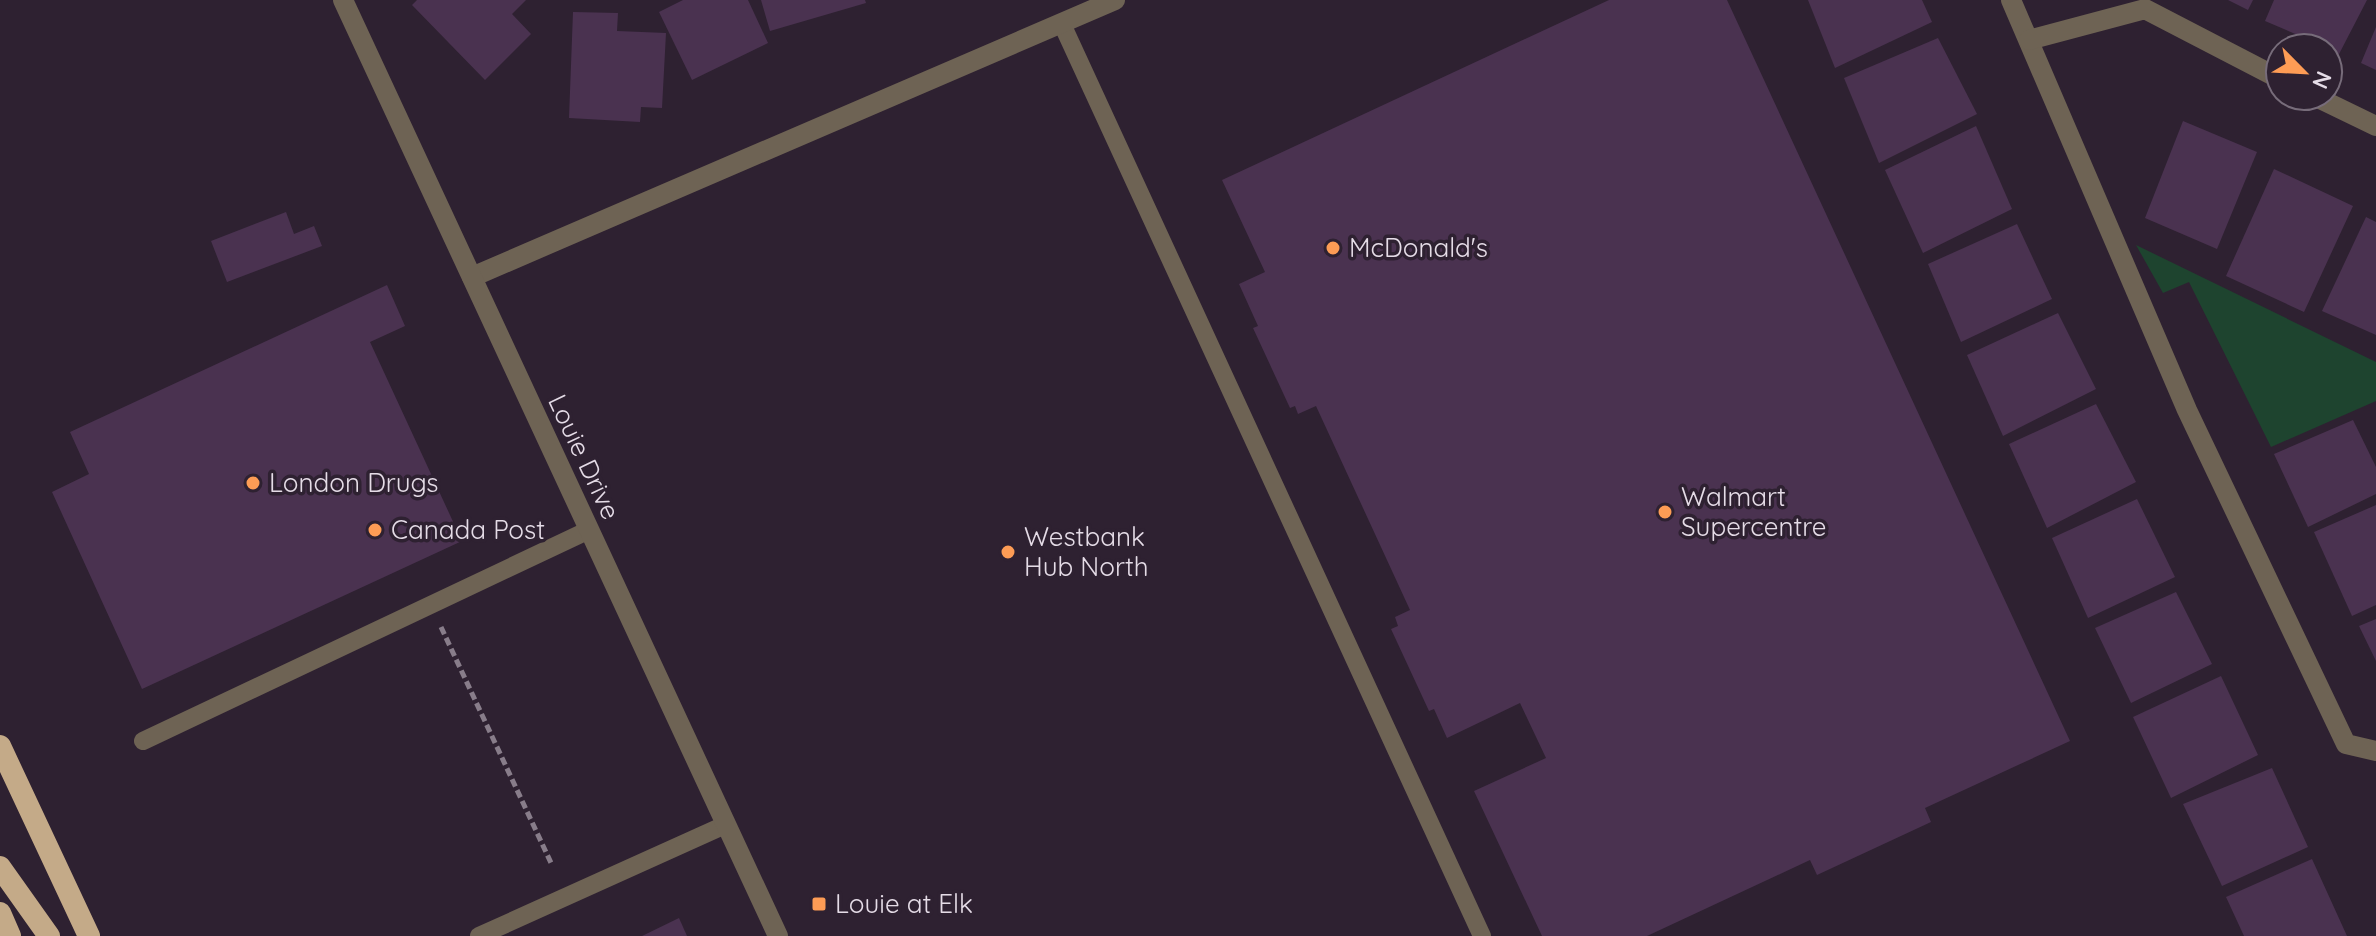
<svg xmlns="http://www.w3.org/2000/svg" width="2376" height="936" font-family="Quicksand,sans-serif">
<style>
.green{fill:#1e442f}
.building{fill:#4a3250}
.lines{fill:none;stroke-linecap:round;stroke-linejoin:round}
.path{stroke:#887d8a;stroke-width:5;stroke-dasharray:8 4;stroke-linecap:butt}
.service{stroke:#6e6354;stroke-width:18}
.minor{stroke:#6e6354;stroke-width:20}
.tertiary{stroke:#6e6354;stroke-width:20}
.trunk{stroke:#c4aa88;stroke-width:22}
.poi-dot{fill:#fd9c55;stroke:#2e2131;stroke-width:3}
.labels{text-anchor:middle;stroke-width:7;stroke-linejoin:round;paint-order:stroke}
.poi-label{font-size:26px;fill:#e5dce7;stroke:#2e2131;text-anchor:start}
.street-label{font-size:26px;fill:#e5dce7;stroke:#2e2131}
</style>
<rect width="100%" height="100%" fill="#2e2131"/>
<polygon class="green" points="2136,245 2376,362 2376,401 2271,447 2189,282 2163,293"/>
<g class="building">
<polygon points="417,0 526,0 512,14 531,34 485,80 412,5"/>
<polygon points="683,0 748,0 768,43 692,80 659,12"/>
<polygon points="761,0 865,0 866,3 770,31"/>
<polygon points="1609,0 1727,0 2070,741 1925,808 1931,822 1817,875 1810,860 1647,936 1542,936 1474,791 1546,758 1520,703 1447,738 1434,709 1429,711 1391,629 1398,626 1395,617 1410,610 1316,406 1298,414 1295,406 1290,408 1253,328 1258,326 1239,284 1265,272 1222,180"/>
<polygon points="1808,0 1922,0 1932,22 1835,68"/>
<polygon points="2228,0 2253,0 2248,10"/>
<polygon points="2274,0 2367,0 2338,56 2328,48 2265,21"/>
<polygon points="573,12 618,13 617,31 666,33 662,108 641,107 640,122 569,118"/>
<polygon points="2376,27 2376,70 2361,63"/>
<polygon points="1938,38 1977,114 1879,163 1844,78"/>
<polygon points="2183,121 2257,152 2217,249 2145,218"/>
<polygon points="1976,126 2012,209 1923,253 1885,170"/>
<polygon points="2274,169 2353,206 2304,312 2226,276"/>
<polygon points="286,212 294,234 314,226 322,246 227,282 211,241"/>
<polygon points="2366,217 2376,222 2376,335 2322,311"/>
<polygon points="2017,224 2052,299 1961,342 1928,264"/>
<polygon points="387,285 405,326 370,342 462,541 142,689 52,492 89,474 70,432"/>
<polygon points="2058,313 2096,389 2003,436 1967,355"/>
<polygon points="2096,404 2136,482 2047,528 2009,444"/>
<polygon points="2353,420 2376,467 2376,494 2308,527 2274,454"/>
<polygon points="2137,499 2175,577 2088,618 2052,538"/>
<polygon points="2376,505 2376,605 2352,616 2314,532"/>
<polygon points="2176,592 2212,664 2131,703 2095,628"/>
<polygon points="2376,619 2376,661 2359,626"/>
<polygon points="2221,676 2258,755 2171,798 2133,717"/>
<polygon points="2272,768 2308,847 2222,886 2183,804"/>
<polygon points="2312,859 2347,936 2244,936 2226,897"/>
<polygon points="679,918 687,936 642,936"/>
</g>
<g class="lines">
<polyline class="path" points="441,627 552,865"/>
<g class="service">
<polyline points="1062,24 1482,936"/>
<polyline points="143,741 589,530"/>
<polyline points="479,936 725,825"/>
</g>
<g class="minor">
<polyline points="2011,0 2187,410 2346,744 2376,751"/>
<polyline points="2029,40 2145,9 2280,79"/>
<polyline points="2314,96 2376,126"/>
<polyline points="472,277 1115,0"/>
</g>
<polyline class="tertiary" points="343,0 778,936"/>
<g class="trunk">
<polyline points="0,746 89,936"/>
<polyline points="0,867 49,936"/>
<polyline points="0,913 10,936"/>
</g>
</g>
<g class="poi-dot">
<circle cx="1333" cy="248" r="8"/>
<circle cx="253" cy="483" r="8"/>
<circle cx="1665" cy="512" r="8"/>
<circle cx="375" cy="530" r="8"/>
<circle cx="1008" cy="552" r="8"/>
<rect x="811" y="896" width="16" height="16" rx="4"/>
</g>
<g class="labels">
<g class="poi-label">
<text x="1349" y="257">McDonald's</text>
<text x="269" y="492">London Drugs</text>
<text x="1681" y="506">Walmart<tspan x="1681" dy="30">Supercentre</tspan></text>
<text x="391" y="539">Canada Post</text>
<text x="1024" y="546">Westbank<tspan x="1024" dy="30">Hub North</tspan></text>
<text x="835" y="913">Louie at Elk</text>
</g>
<g class="street-label">
<text transform="translate(584 457) rotate(65)" y="9">Louie Drive</text>
</g>
</g>
<g transform="translate(2304 72) rotate(114)"><circle r="38" fill="#2e2131" stroke="#776c7a" stroke-width="2"/>
<path d="M0-6L14 30L0 20L-14 30Z" fill="#fd9c55"/>
<text y="-12" font-size="22" font-weight="bold" text-anchor="middle" fill="#e5dce7">N</text>
</g>
</svg>
